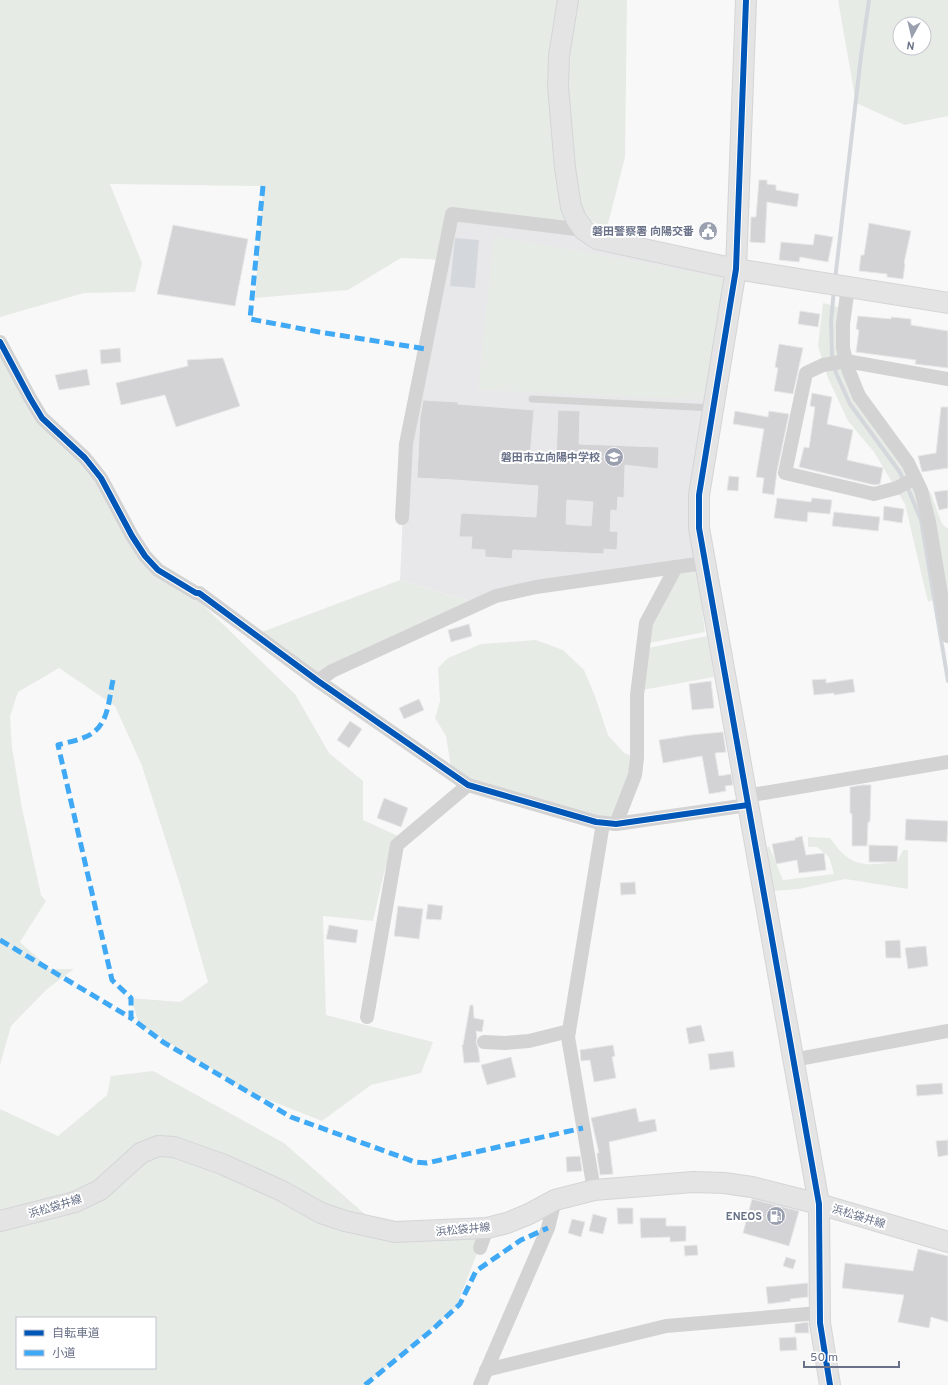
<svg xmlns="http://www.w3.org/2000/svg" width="948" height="1385" font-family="Overpass,'Noto Sans JP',sans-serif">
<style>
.built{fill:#e8e8ea}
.green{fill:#e7ebe6;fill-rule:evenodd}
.water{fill:#d4d7dc}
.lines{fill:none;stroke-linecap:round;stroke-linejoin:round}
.stream{stroke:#d4d7dc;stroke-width:4}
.building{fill:#d3d3d5;stroke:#e8e8e8;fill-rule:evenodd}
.secondary-casing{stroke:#d4d5d7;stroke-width:22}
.lane{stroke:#d3d3d4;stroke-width:7}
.street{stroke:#d3d3d4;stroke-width:14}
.secondary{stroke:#e4e4e5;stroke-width:20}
.quiet{stroke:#3fa9f5;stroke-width:5;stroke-dasharray:10 5;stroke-linecap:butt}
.cycleway-casing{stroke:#fff;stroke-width:8}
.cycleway{stroke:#0057b8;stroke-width:6}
.labels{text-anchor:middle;stroke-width:4;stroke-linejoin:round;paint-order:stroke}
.poi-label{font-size:11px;font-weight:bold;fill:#687188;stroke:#fff;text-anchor:end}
.street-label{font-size:11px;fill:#687188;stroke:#fff}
</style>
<rect width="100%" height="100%" fill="#f8f8f8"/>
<polygon class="built" points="452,214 585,230 736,269 699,500 704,563 479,604 400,580 406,444"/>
<g class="green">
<polygon points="0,0 627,0 625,157 607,228 564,209 568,223 458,214 443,260 401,258 348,290 255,298 263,186 110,184 142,263 135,292 84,293 0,317"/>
<path d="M838,0H948V116L905,125L856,103ZM900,24H924V48H900Z"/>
<polygon points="494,236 591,253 728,279 709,400 478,390"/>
<polygon points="823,303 838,307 840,353 917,482 930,491 942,524 948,529 948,636 941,596 928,602 905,504 874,452 848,421 828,378 818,346"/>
<polygon points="0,337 46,421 91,465 132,536 295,694 329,753 363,781 363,820 398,836 385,869 373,921 323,916 326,1015 433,1042 421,1073 371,1085 322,1121 248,1092 139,1024 131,998 180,1002 208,982 181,888 142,766 115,706 59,668 18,692 10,716 12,747 22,808 41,895 46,901 20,942 50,969 74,969 46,990 11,1026 0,1065"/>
<polygon points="697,564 705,632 644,644 676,567"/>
<polygon points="400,580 479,604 318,681 254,635"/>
<polygon points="707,636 714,677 637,691 643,649"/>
<polygon points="536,640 563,650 584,670 595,696 608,735 624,753 637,758 616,824 452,774 446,736 435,718 440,701 438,668 448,658 481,644"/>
<path d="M808,837L830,838C851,868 863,866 897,862L903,850H908V889L845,879L799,889L774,891L770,882L763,851L769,846L783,880L834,874L829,857L817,847H808Z"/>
<path d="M153,1071L284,1143L383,1230L487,1228L456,1307H457L365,1385H0V1109L58,1136L107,1095L111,1076ZM17,1318H155V1368H17Z"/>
</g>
<polygon class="water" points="455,238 479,240 475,288 450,286"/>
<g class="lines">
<g class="stream">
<polyline points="835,280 861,56 869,0"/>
<polyline points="834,290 831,321 832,356 836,373 850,404 899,471 909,491 921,520 948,681"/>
</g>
</g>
<g class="building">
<polygon points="759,180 767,180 767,184 776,185 776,190 799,194 797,207 767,202 765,243 750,242 751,217 756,217"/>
<polygon points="869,223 911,231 904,263 905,264 903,279 887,277 887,274 859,271 861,255 864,255"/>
<polygon points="173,225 248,239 235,306 157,294"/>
<polygon points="815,234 833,237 828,262 800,257 799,262 779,260 781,242 813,245"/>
<polygon points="800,311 820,314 818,327 798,324"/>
<polygon points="858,316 891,319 891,317 911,319 911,325 948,331 948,368 915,364 916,360 856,352 859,330 856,329"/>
<polygon points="779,344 803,348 793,394 774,391 778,368 775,367"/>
<polygon points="120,348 121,362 101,364 100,350"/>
<polygon points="223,358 240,406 176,427 165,395 121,405 116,383 188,366 187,360"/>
<polygon points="87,369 90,385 59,390 55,375"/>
<polygon points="812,393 832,397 827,424 853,430 847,460 883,468 880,484 874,485 799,467 804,447 809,448 815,407 810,406"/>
<path d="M423,400L458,402V404L534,410L530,458L556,460L558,410L580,411L579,444L659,447L658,469L625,465L624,498L618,497L617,511L611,510L610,531L618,532L617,550L604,549V554L513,550L512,559L485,557V550L471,549L472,537H459L461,513L536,517L538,486L454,480L417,478L420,418ZM567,500L593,502L591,526L566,524Z"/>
<polygon points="941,407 948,407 948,468 922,472 918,456 936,453"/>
<polygon points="735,411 768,417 769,411 789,414 777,471 774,495 762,493 764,478 756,477 764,429 733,424"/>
<polygon points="729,476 739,477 738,491 727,490"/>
<polygon points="948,490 948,508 939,510 934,492"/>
<polygon points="777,498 811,502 812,498 832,500 830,514 808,512 807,522 774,518"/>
<polygon points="884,506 904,509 902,523 883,520"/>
<polygon points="834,512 880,517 878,531 832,526"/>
<polygon points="469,624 472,636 451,642 448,630"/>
<polygon points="826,679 826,683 853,679 855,692 834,695 834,693 814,695 812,680"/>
<polygon points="711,681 714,708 692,710 689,684"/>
<polygon points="419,699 424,710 404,719 399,708"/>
<polygon points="350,721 362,729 349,748 337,740"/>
<polygon points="723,732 726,752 715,753 719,776 731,774 733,785 725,786 726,791 709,794 702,756 663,763 659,740 691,735"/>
<polygon points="862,785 871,785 870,822 868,822 867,846 852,846 852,814 850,813 850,787"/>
<polygon points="384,798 408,808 401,827 377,818"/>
<polygon points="906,819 948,821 947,842 905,840"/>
<polygon points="802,836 806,855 824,853 826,870 799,873 797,860 776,864 772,844 795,840 795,838"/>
<polygon points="869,845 898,846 897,862 869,862"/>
<polygon points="635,882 636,894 621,895 620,883"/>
<polygon points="428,904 443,906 441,920 426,919"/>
<polygon points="398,906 423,909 419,939 394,936"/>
<polygon points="329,925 358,930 356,943 326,939"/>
<polygon points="900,940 901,958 886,958 885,941"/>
<polygon points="926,946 928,966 908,969 905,948"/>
<polygon points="470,1005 473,1005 474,1018 484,1020 482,1032 476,1031 477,1038 476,1042 478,1048 480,1062 464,1063 462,1045 463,1045"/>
<polygon points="701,1025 705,1041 689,1044 686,1028"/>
<polygon points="613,1045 615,1056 612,1057 616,1078 594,1082 590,1060 581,1061 580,1050"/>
<polygon points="733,1051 735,1067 710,1070 708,1054"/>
<polygon points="511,1057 516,1077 487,1085 481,1065"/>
<polygon points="942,1083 943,1094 917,1096 916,1085"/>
<polygon points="636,1108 639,1122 655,1119 657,1131 609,1142 613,1174 600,1175 597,1155 597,1153 599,1153 591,1118"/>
<polygon points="948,1140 948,1155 938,1157 936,1141"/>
<polygon points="580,1156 582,1171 567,1172 566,1157"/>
<polygon points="752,1199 799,1211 789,1246 743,1233"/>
<polygon points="617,1208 633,1208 633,1224 618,1224"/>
<polygon points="593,1214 607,1218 603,1234 589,1231"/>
<polygon points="640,1218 666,1218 666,1226 686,1226 686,1241 670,1242 670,1237 641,1238"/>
<polygon points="572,1219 585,1222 581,1237 568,1233"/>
<polygon points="697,1245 698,1255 685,1256 684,1246"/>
<polygon points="918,1249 948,1256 948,1322 931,1317 929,1328 898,1322 904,1295 842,1288 845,1263 913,1271"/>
<polygon points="786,1257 796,1260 793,1269 783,1266"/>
<polygon points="808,1283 808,1297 790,1299 791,1301 768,1304 766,1287"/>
<polygon points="808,1322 809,1333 795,1333 795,1324"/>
<polygon points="796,1337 797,1350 780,1351 779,1338"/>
</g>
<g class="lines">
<g class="secondary-casing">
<g id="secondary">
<polyline points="568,0 559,56 558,86 565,168 571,207 576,219 584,230 597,239 736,269 948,303"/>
<polyline points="746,0 736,269 699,495 699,528 819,1204 820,1323 830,1385"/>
<polyline points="0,1221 75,1202 100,1190 141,1153 158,1146 174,1147 222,1164 282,1191 321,1213 345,1221 395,1232 487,1228 507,1223 529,1214 555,1200 594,1190 693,1182 724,1183 752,1187 819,1204 948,1242"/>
</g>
</g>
<polyline class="lane" points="532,399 713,408"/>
<g class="street">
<polyline points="848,287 843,324 843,348 848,369 859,396 908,463 921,490 929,522 948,636"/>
<polyline points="0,342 30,398 42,418 85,458 101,478 132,536 145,556 158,570 196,593 199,593 318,681 468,785 596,822 616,824 748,805"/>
<polyline points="915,478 897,488 874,494 785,473 806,373 823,365 846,361 948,379"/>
<polyline points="402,518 406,444 452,214 584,230"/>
<polyline points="318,681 332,671 496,596 536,587 704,563"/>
<polyline points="746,796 948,762"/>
<polyline points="616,824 635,775 637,758 637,695 646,623 676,567"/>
<polyline points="367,1017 397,845 468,785"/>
<polyline points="484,1042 505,1043 529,1041 569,1031"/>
<polyline points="793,1060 948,1031"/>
<polyline points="594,1190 568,1037 603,823"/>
<polyline points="480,1248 487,1228"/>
<polyline points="486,1370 666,1326 819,1313"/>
<polyline points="480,1385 548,1228 555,1200"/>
</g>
<use href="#secondary" class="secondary"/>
<g class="quiet">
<polyline points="263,186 250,319 319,332 426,349"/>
<path d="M113,680C109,698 109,720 94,732C86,739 68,742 58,745L112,980L131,998V1018L163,1042L291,1117L415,1162L427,1163L583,1128"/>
<polyline points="0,940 131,1018"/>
<polyline points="365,1385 432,1330 460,1304 476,1271 521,1240 548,1228"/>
</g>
<g class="cycleway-casing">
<g id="cycleway">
<polyline points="746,0 736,269 699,495 699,528 819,1204 820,1323 830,1385"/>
<polyline points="0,342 30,398 42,418 85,458 101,478 132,536 145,556 158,570 196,593 199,593 318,681 468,785 596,822 616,824 748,805"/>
</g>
</g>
<use href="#cycleway" class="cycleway"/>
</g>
<defs>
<g id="civic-disc" transform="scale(1)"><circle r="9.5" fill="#9aa0af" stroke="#fff"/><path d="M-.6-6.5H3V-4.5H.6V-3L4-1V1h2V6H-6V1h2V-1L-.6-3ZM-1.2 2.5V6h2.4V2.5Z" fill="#fff"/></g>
<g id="school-disc" transform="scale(1)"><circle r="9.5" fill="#9aa0af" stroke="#fff"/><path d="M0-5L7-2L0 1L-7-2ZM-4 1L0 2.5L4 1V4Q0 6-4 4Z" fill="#fff"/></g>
<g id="fuel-disc" transform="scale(1)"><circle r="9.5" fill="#9aa0af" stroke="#fff"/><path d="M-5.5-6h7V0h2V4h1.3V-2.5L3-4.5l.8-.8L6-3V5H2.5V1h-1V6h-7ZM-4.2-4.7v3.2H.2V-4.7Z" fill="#fff"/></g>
</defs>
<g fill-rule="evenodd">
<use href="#civic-disc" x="708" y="231"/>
<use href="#school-disc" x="614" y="457"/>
<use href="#fuel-disc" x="776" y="1216"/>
</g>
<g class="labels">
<g class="poi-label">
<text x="694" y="235">磐田警察署 向陽交番</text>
<text x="600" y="461">磐田市立向陽中学校</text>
<text x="762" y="1220">ENEOS</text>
</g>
<g class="street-label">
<text transform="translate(55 1206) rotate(-17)" y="4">浜松袋井線</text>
<text transform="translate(859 1216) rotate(17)" y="4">浜松袋井線</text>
<text transform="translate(463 1229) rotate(-5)" y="4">浜松袋井線</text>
</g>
</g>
<rect x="16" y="1317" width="140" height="52" fill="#ffffff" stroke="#c3c6cf"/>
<rect x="24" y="1330" width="20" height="6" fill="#0057b8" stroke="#c3c6cf"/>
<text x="52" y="1337" font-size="12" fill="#687188">自転車道</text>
<rect x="24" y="1350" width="20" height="6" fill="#3fa9f5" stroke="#c3c6cf"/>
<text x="52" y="1357" font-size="12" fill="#687188">小道</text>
<g transform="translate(912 36) rotate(188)"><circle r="19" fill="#ffffff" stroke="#c3c6cf"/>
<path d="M0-3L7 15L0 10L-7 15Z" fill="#9aa0af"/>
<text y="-6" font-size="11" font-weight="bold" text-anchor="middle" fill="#687188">N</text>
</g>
<path d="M804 1361v6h95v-6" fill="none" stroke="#687188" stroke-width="2"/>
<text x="810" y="1361" font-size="12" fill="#687188" stroke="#ffffff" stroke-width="3" paint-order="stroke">50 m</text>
</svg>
